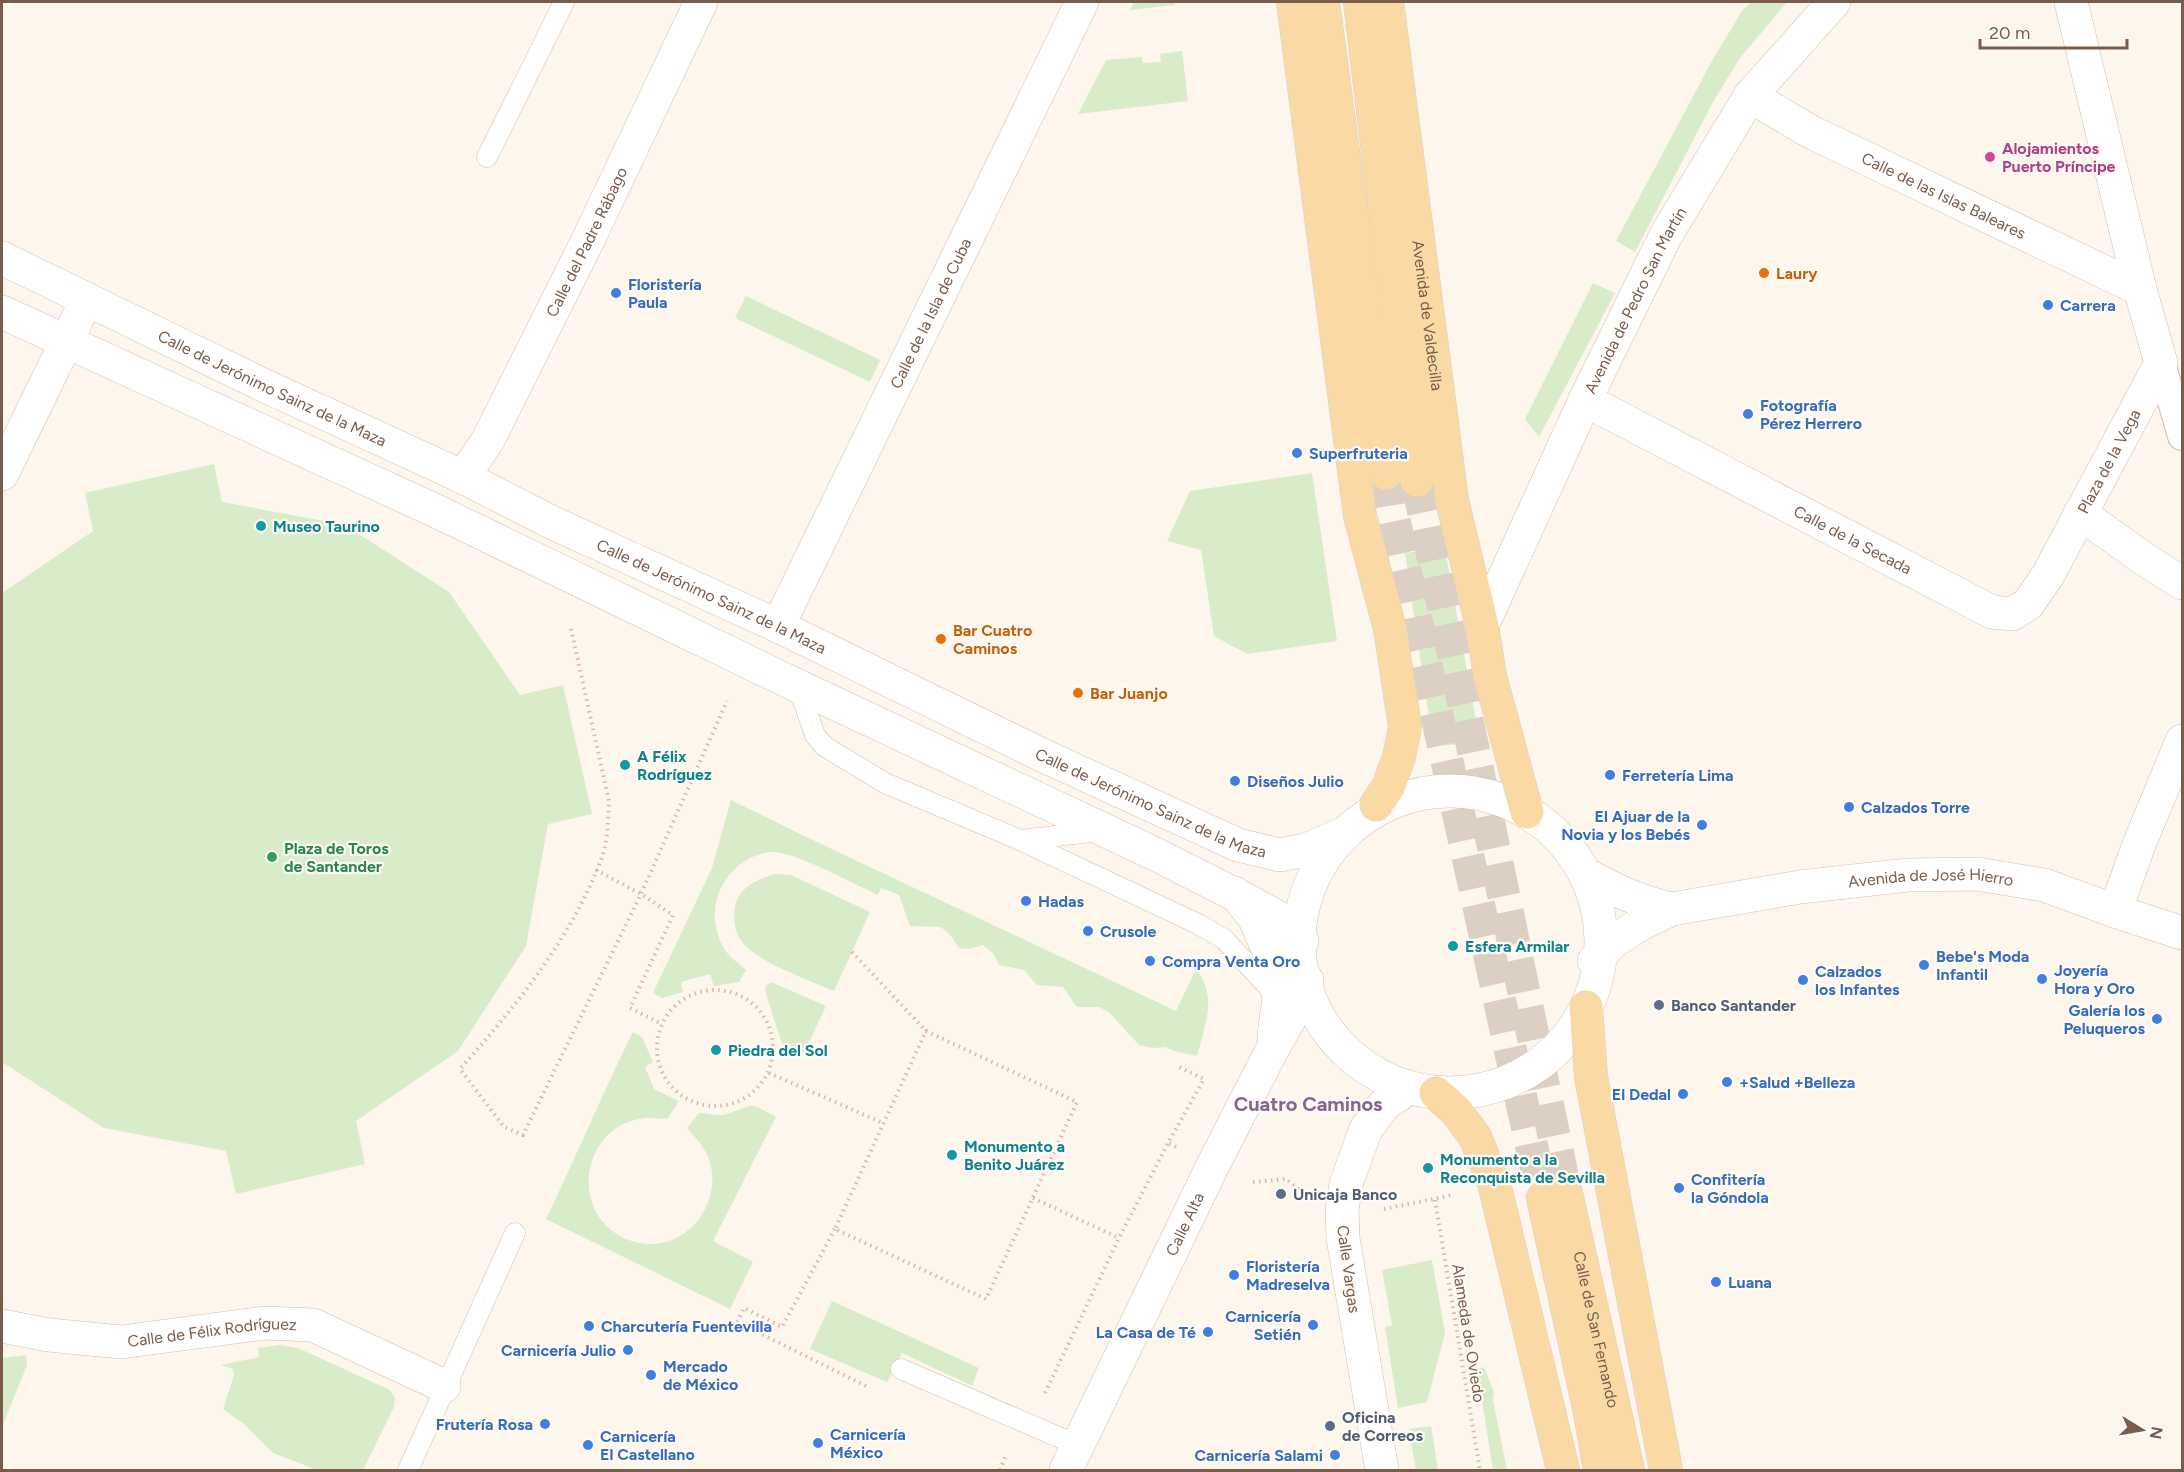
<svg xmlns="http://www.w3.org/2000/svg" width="2184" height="1472" font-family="Figtree,sans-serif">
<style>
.green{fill:#d8ecc9}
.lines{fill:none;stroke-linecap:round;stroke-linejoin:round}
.primary-tunnel{stroke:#dcd0c4;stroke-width:33;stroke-dasharray:33 16;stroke-linecap:butt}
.service-casing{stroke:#d1beb0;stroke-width:21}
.pedestrian-casing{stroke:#d1beb0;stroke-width:30}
.minor-casing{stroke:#d1beb0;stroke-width:34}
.tertiary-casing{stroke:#d1beb0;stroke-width:34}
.secondary-casing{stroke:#d6c0b0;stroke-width:34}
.primary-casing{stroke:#dad1cd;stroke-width:34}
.path{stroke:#d9b8a5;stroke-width:4;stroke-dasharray:1.5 4.5;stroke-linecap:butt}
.service{stroke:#fff;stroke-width:20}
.pedestrian{stroke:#fff;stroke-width:28}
.minor{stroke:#fff;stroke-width:33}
.tertiary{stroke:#fff;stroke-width:33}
.secondary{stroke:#fff;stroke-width:33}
.primary{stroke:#fbd9a5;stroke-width:33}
.hotel-dot{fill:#d1479c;stroke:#fffaf3;stroke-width:2}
.food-dot{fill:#e8710a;stroke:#fffaf3;stroke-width:2}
.shop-dot{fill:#3f7fe0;stroke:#fffaf3;stroke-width:2}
.culture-dot{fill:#0f9aa8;stroke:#fffaf3;stroke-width:2}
.leisure-dot{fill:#2e9e5b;stroke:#fffaf3;stroke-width:2}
.service-dot{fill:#5c6f8a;stroke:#fffaf3;stroke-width:2}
.labels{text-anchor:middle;stroke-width:4.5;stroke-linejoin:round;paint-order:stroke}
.hotel-label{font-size:16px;font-weight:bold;fill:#b23c85;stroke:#fffaf3;text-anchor:start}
.street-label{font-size:16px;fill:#7a5c4d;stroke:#fffaf3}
.food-label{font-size:16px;font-weight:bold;fill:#c56008;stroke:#fffaf3;text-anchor:start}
.shop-label{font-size:16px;font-weight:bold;fill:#366cbe;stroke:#fffaf3;text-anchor:start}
.culture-label{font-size:16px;font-weight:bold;fill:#0d838f;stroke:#fffaf3;text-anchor:start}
.leisure-label{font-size:16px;font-weight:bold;fill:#27864d;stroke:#fffaf3;text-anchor:start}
.service-label{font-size:16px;font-weight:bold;fill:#4e5e75;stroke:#fffaf3;text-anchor:start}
.quarter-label{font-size:20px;font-weight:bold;fill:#846695;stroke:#fffaf3}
</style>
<rect width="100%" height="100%" fill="#fdf6ec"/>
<g class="green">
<polygon points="1134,2 1175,2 1175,5 1130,10"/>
<polygon points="1751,2 1787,2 1740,58 1713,102 1635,252 1616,241 1714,57 1742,11"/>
<polygon points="1182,51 1188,101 1078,114 1106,60 1142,57 1143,63 1161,62 1160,54"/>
<polygon points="1593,283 1615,293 1539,437 1525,419"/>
<polygon points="746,296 880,360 870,382 735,318"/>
<polygon points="214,464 222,502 345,525 449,592 520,695 563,685 592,814 548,824 526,946 458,1051 356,1121 365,1164 236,1194 226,1151 104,1128 2,1062 2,593 93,531 85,493"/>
<polygon points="1312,473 1337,641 1247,654 1214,636 1201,550 1167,541 1190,491"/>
<polygon points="1445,549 1480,743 1433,746 1405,553"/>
<path d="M731,800L821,844L1176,1011L1196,969C1218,996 1205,1025 1197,1056L1174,1051L1165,1047L1153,1048L1139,1045L1109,1012L1099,1007H1077L1063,987L1037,985L1024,970L999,965L993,953L983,945L969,949L959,948L951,936L941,927L910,926L899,895L881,888L878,895C854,884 794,851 771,852C758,853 747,859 737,867C714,887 708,919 723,947C728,956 738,963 746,970L739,982L714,986L710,974L681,982L683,992L662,998L653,993L712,868Z"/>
<path d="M775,874L791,875L870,912L834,991C811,981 758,962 743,943C735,934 733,920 735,908C737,888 758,879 775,874Z"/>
<polygon points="771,982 826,1006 804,1053 782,1044 765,991 766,986"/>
<path d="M633,1032L642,1037L653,1062L645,1067L654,1089L679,1101L667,1119C660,1119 651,1117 644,1118C576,1127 568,1224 635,1242C681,1254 720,1211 711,1166C708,1151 697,1139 687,1128L699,1113C706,1113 715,1116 723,1115C754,1107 745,1099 776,1117L713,1241L753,1262L730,1309L546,1219C576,1157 602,1094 633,1032Z"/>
<polygon points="1432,1260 1445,1333 1427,1402 1398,1408 1385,1327 1392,1325 1382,1270"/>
<polygon points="832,1301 979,1368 972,1386 902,1353 887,1382 810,1349"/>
<polygon points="280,1345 298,1348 390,1390 395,1398 394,1407 363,1470 317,1470 273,1453 244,1424 223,1409 234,1375 233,1369 221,1365 259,1357 258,1348"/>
<polygon points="26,1355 27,1365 2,1427 2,1358"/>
<polygon points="1484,1367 1494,1392 1493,1400 1507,1470 1493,1470 1477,1369"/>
<polygon points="1431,1426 1438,1470 1416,1470 1409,1429"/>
</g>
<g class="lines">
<g class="primary-tunnel">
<polyline points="1386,473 1392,511 1543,1198"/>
<polyline points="1417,480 1565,1189"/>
</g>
<g class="service-casing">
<g id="service">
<polyline points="487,157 564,2"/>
<polyline points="798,686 815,735 824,746 885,783 1020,840 1198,924 1224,939 1274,993"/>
<polyline points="1020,840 1101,831"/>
<polyline points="901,1369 1077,1445"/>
<polyline points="408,1470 515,1233"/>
</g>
</g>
<g class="pedestrian-casing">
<polyline id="pedestrian" points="2161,363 2182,436"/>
</g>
<g class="minor-casing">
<g id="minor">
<path id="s1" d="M1750,96L1811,132L2140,289"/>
<path id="s2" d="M1585,400L1992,612L2012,614L2028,604L2048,575L2161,363L2140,289L2071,2"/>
<polyline points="2,474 87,299"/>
<path id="s3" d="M463,477L488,440L588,240L701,2"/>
<polyline points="2080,513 2144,559 2182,583"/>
<path id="s4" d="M778,626L1082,2"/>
<polyline points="2115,911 2140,842 2182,741"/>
<path id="s5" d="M2,1326L49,1335L121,1342L265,1323L313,1325L444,1386"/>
<polyline points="1382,1470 1343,1238 1342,1210 1346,1184 1366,1129 1384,1105 1407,1089"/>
</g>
</g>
<g class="tertiary-casing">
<g id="tertiary">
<path id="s6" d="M1482,626L1585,400L1666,235L1750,96L1834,2"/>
<polyline points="1235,893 1255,919 1271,956 1279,998 1274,1036"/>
<path id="s7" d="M1066,1470L1212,1167L1273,1048L1294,1011L1307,980"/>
</g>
</g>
<g class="secondary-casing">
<g id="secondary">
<path id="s8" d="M2,258L261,384L463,477L551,522L778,626L1042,755L1238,845L1280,855L1306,850L1343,834"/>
<polyline points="2,312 434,510 798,686 1153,853 1254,904 1284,921 1302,941"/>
<circle cx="1450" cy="942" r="151"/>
<path d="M1585,874C1614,890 1640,902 1672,909"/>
<path id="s9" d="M1594,961L1614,941L1639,925L1672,909L1800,887L1908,875L1977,874L2044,885L2115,911L2182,933"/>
</g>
</g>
<g class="primary-casing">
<g id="primary">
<polyline points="1293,2 1360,516 1390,629 1405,727 1399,757 1388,787 1376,805"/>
<polyline points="1323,2 1386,473"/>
<polyline points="1360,2 1417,480"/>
<path id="s10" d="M1387,2L1452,500L1482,626L1490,676L1527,812"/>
<polyline points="1586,1007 1591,1077 1666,1470"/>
<polyline points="1436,1093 1456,1111 1475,1137 1494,1183 1563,1470"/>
<path id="s11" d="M1565,1189L1628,1470"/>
<polyline points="1543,1198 1589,1408 1600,1470"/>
</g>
</g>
<g class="path">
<path d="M571,629L609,801C608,821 608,842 601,860C570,940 516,1006 460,1069L504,1127L523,1135L641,894L727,701"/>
<polyline points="596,870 641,894 673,915 630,1008 662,1024"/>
<polyline points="852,952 926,1031"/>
<circle cx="715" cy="1048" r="58"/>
<polygon points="926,1031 1077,1102 986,1299 835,1229"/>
<polyline points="769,1073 883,1123"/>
<polyline points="1176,1147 1168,1143 1204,1079 1179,1067"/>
<polyline points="1253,1182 1286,1179 1301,1191"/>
<polyline points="1033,1198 1119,1238"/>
<polyline points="1435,1200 1480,1470"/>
<polyline points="1384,1209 1453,1195"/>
<polyline points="835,1229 782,1327 744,1308 737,1322 870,1388"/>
<polyline points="1045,1393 1119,1238 1168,1143"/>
<polyline points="1000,1470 1006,1455"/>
</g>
<use href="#service" class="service"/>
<use href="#pedestrian" class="pedestrian"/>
<use href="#minor" class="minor"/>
<use href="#tertiary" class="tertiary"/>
<use href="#secondary" class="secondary"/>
<use href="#primary" class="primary"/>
</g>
<circle class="hotel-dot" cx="1990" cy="157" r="6"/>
<g class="food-dot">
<circle cx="1764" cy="273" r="6"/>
<circle cx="941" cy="639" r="6"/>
<circle cx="1078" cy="693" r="6"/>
</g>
<g class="shop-dot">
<circle cx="616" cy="293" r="6"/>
<circle cx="2048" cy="305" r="6"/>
<circle cx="1748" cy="414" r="6"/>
<circle cx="1297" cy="453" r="6"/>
<circle cx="1610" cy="775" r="6"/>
<circle cx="1235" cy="781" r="6"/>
<circle cx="1849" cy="807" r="6"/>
<circle cx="1702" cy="825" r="6"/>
<circle cx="1026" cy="901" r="6"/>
<circle cx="1088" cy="931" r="6"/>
<circle cx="1150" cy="961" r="6"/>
<circle cx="1924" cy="965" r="6"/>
<circle cx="2042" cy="979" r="6"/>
<circle cx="1803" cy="980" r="6"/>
<circle cx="2157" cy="1019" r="6"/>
<circle cx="1727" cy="1082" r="6"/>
<circle cx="1683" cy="1094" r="6"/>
<circle cx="1679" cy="1188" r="6"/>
<circle cx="1234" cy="1275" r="6"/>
<circle cx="1716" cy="1282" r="6"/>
<circle cx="1313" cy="1325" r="6"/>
<circle cx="589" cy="1326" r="6"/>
<circle cx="1208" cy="1332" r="6"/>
<circle cx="628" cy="1350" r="6"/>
<circle cx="651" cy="1375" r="6"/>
<circle cx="545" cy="1424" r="6"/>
<circle cx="818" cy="1443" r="6"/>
<circle cx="588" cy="1445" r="6"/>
<circle cx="1335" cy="1455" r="6"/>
</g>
<g class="culture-dot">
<circle cx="261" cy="526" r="6"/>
<circle cx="625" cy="765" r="6"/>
<circle cx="1453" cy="946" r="6"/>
<circle cx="716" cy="1050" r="6"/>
<circle cx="952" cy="1155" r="6"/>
<circle cx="1428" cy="1168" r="6"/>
</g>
<circle class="leisure-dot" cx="272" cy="857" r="6"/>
<g class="service-dot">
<circle cx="1659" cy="1005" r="6"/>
<circle cx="1281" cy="1194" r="6"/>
<circle cx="1330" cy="1426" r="6"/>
</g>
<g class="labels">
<g class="hotel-label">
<text x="2002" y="154">Alojamientos<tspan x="2002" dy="18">Puerto Príncipe</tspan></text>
</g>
<g class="street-label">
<text dy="6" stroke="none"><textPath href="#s1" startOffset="218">Calle de las Islas Baleares</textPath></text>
<text dy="6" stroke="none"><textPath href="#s3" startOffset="266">Calle del Padre Rábago</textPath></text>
<text dy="6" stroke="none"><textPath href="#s6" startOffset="360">Avenida de Pedro San Martín</textPath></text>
<text dy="6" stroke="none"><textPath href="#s4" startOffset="348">Calle de la Isla de Cuba</textPath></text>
<text dy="6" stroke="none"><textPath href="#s10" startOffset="316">Avenida de Valdecilla</textPath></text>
<text dy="6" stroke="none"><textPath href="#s8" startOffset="300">Calle de Jerónimo Sainz de la Maza</textPath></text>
<text dy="6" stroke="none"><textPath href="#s2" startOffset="662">Plaza de la Vega</textPath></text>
<text dy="6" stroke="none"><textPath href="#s2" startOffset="302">Calle de la Secada</textPath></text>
<text dy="6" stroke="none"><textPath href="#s8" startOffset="786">Calle de Jerónimo Sainz de la Maza</textPath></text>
<text dy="6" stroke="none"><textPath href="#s8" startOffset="1272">Calle de Jerónimo Sainz de la Maza</textPath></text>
<text dy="6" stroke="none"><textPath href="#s9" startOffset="356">Avenida de José Hierro</textPath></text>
<text dy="6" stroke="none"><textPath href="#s7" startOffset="273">Calle Alta</textPath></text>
<text transform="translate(1349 1269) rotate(82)" y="6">Calle Vargas</text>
<text dy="6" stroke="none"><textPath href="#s11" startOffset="144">Calle de San Fernando</textPath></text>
<text dy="6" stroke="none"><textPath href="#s5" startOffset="212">Calle de Félix Rodríguez</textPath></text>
<text transform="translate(1469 1333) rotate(81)" y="6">Alameda de Oviedo</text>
</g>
<g class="food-label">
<text x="1776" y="279">Laury</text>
<text x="953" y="636">Bar Cuatro<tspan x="953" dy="18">Caminos</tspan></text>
<text x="1090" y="699">Bar Juanjo</text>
</g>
<g class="shop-label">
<text x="628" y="290">Floristería<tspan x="628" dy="18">Paula</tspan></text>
<text x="2060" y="311">Carrera</text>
<text x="1760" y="411">Fotografía<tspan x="1760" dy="18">Pérez Herrero</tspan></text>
<text x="1309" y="459">Superfruteria</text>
<text x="1622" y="781">Ferretería Lima</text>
<text x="1247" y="787">Diseños Julio</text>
<text x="1861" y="813">Calzados Torre</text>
<text x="1690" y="822" text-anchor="end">El Ajuar de la<tspan x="1690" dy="18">Novia y los Bebés</tspan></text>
<text x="1038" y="907">Hadas</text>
<text x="1100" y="937">Crusole</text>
<text x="1936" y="962">Bebe's Moda<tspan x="1936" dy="18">Infantil</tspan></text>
<text x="1162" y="967">Compra Venta Oro</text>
<text x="2054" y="976">Joyería<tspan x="2054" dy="18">Hora y Oro</tspan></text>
<text x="1815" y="977">Calzados<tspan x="1815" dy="18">los Infantes</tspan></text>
<text x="2145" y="1016" text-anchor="end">Galería los<tspan x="2145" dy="18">Peluqueros</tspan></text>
<text x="1739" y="1088">+Salud +Belleza</text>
<text x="1671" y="1100" text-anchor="end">El Dedal</text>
<text x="1691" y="1185">Confitería<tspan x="1691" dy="18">la Góndola</tspan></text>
<text x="1246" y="1272">Floristería<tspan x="1246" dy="18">Madreselva</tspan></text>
<text x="1728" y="1288">Luana</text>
<text x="1301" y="1322" text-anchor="end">Carnicería<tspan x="1301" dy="18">Setién</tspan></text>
<text x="601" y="1332">Charcutería Fuentevilla</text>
<text x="1196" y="1338" text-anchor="end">La Casa de Té</text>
<text x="616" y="1356" text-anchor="end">Carnicería Julio</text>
<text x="663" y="1372">Mercado<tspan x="663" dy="18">de México</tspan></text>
<text x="533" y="1430" text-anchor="end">Frutería Rosa</text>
<text x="830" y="1440">Carnicería<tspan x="830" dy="18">México</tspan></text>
<text x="600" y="1442">Carnicería<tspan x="600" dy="18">El Castellano</tspan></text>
<text x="1323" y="1461" text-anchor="end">Carnicería Salami</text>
</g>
<g class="culture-label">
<text x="273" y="532">Museo Taurino</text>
<text x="637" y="762">A Félix<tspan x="637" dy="18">Rodríguez</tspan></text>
<text x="1465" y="952">Esfera Armilar</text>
<text x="728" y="1056">Piedra del Sol</text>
<text x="964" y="1152">Monumento a<tspan x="964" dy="18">Benito Juárez</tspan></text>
<text x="1440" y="1165">Monumento a la<tspan x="1440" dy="18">Reconquista de Sevilla</tspan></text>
</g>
<g class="leisure-label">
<text x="284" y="854">Plaza de Toros<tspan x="284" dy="18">de Santander</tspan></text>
</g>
<g class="service-label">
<text x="1671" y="1011">Banco Santander</text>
<text x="1293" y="1200">Unicaja Banco</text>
<text x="1342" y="1423">Oficina<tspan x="1342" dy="18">de Correos</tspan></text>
</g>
<g class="quarter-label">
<text x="1308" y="1111">Cuatro Caminos</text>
</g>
</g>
<rect width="2184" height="1472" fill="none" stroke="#7a5c4d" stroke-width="6"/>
<g transform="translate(2142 1430) rotate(101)" stroke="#fffaf3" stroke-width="4.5" paint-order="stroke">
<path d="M0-4.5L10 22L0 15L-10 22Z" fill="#7a5c4d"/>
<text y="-9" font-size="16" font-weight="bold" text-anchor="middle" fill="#7a5c4d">N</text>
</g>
<path d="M1980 39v9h147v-9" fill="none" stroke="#7a5c4d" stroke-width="3"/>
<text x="1989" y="39" font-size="18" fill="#7a5c4d" stroke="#fffaf3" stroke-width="4.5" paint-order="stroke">20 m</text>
</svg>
